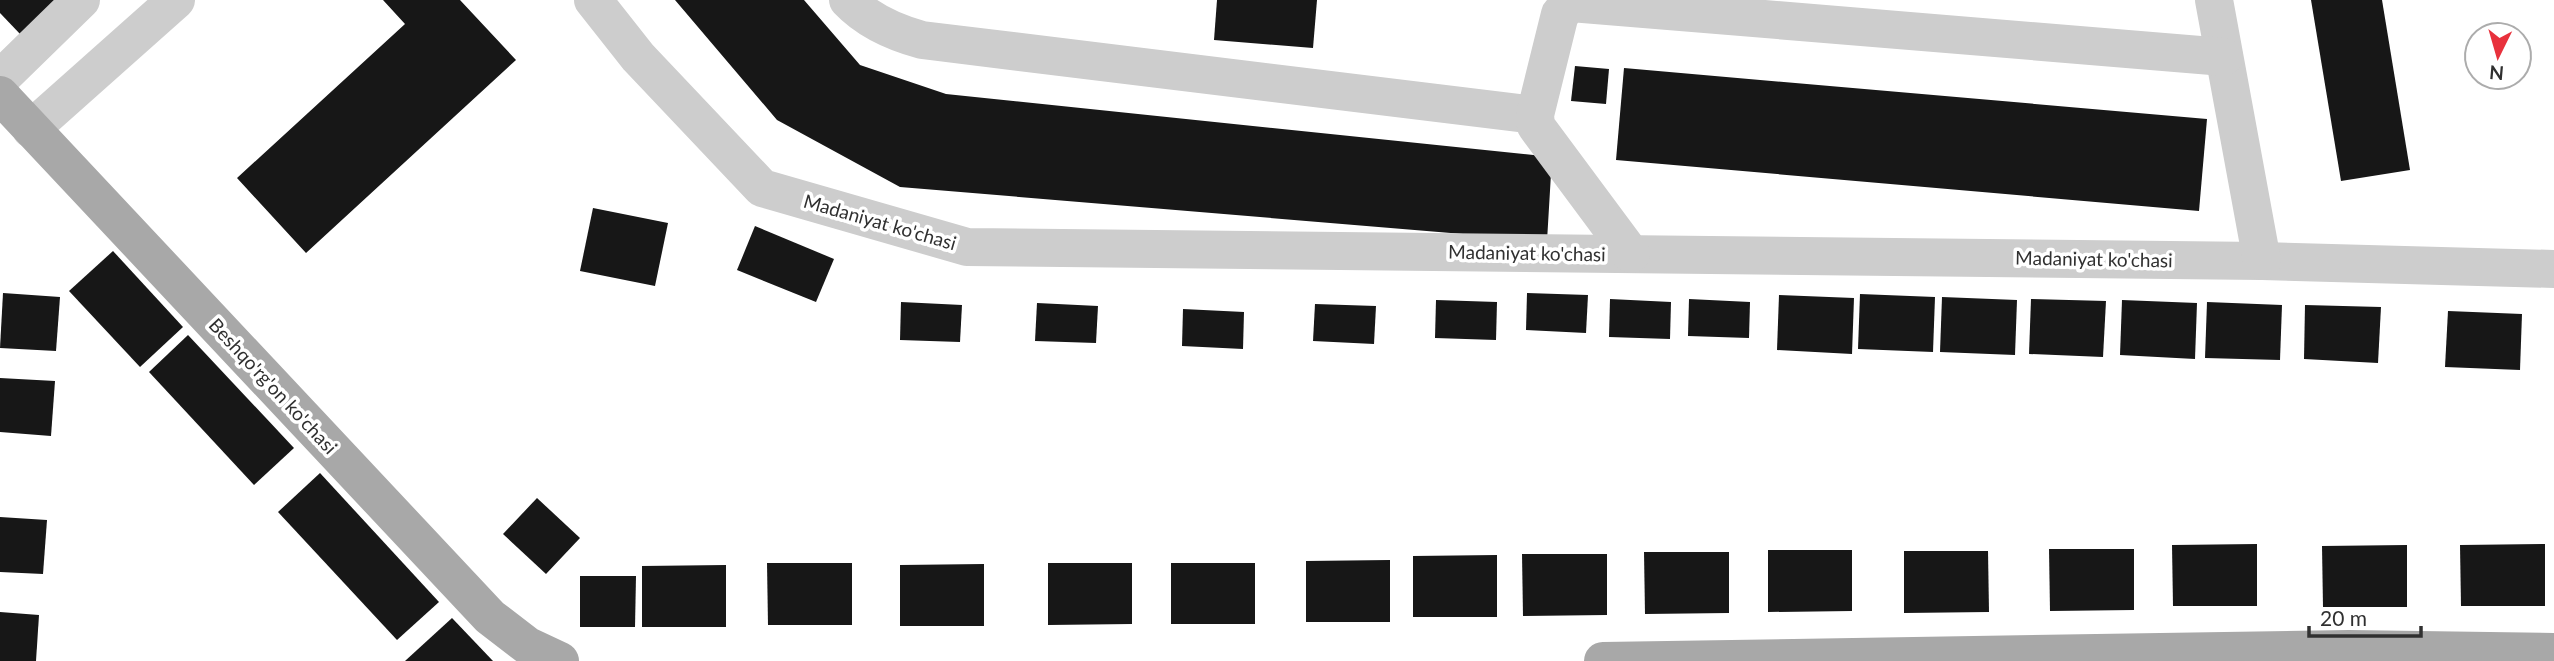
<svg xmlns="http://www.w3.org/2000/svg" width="2554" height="661" font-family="Lato,sans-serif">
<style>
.building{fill:#171717}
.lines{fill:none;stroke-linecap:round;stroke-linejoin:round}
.minor{stroke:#cdcdcd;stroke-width:38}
.major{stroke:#a8a8a8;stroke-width:38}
.labels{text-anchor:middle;stroke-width:7;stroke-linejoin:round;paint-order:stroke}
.street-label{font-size:19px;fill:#303030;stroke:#fff}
</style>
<rect width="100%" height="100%" fill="#fff"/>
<g class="building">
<polygon points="0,0 58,0 21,35 0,13"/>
<polygon points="383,0 460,0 516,60 306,253 237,178 405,24"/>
<polygon points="675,0 804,0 860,65 946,94 1552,157 1547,241 900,187 777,120"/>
<polygon points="1217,0 1317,0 1313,48 1214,40"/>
<polygon points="2311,0 2382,0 2410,170 2341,181"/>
<polygon points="1575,66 1609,69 1606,104 1571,101"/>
<polygon points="1624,68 2207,119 2199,211 1616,160"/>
<polygon points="593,208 668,223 655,286 580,271"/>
<polygon points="755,226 834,259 816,302 737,270"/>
<polygon points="113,251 183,327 140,367 69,291"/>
<polygon points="3,293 60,297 56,351 0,348"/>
<polygon points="1527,293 1588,295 1586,333 1526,330"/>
<polygon points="1860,294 1935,297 1933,352 1858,349"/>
<polygon points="1779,295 1854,298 1852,354 1777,350"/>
<polygon points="1942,297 2017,300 2015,355 1940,352"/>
<polygon points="1610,299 1671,302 1670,339 1609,337"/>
<polygon points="1689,299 1750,302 1749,338 1688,336"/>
<polygon points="2031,299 2106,301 2103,357 2029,354"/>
<polygon points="1436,300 1497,302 1496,340 1435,338"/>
<polygon points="2122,300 2197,303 2195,359 2120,355"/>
<polygon points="901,302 962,305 960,342 900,340"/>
<polygon points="2207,302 2282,305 2280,360 2205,358"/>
<polygon points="1037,303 1098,306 1096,343 1035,341"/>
<polygon points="1315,304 1376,306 1374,344 1313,341"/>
<polygon points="2305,305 2381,307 2378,363 2304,359"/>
<polygon points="1183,309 1244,312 1243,349 1182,346"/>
<polygon points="2448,311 2522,314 2520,370 2445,367"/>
<polygon points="188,335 294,448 254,485 149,372"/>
<polygon points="0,378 55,381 51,436 0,432"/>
<polygon points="320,473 439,602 397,640 278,512"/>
<polygon points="537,498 580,538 546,574 503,534"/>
<polygon points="0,517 47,520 43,574 0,572"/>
<polygon points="2257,544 2257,606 2173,606 2172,545"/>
<polygon points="2545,544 2545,606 2461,606 2460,545"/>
<polygon points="2407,545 2407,607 2323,607 2322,546"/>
<polygon points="2049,549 2134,549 2134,610 2050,611"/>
<polygon points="1768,550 1852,550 1852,611 1768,612"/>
<polygon points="1904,551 1988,551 1989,612 1904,613"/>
<polygon points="1644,552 1729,552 1729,613 1645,614"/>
<polygon points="1522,554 1607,554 1607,615 1523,616"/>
<polygon points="1497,555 1497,617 1413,617 1413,556"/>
<polygon points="1390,560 1390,622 1306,622 1306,561"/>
<polygon points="767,563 852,563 852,625 768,625"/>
<polygon points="1048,563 1132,563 1132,624 1048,625"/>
<rect x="1171" y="563" width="84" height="61"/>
<polygon points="984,564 984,626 900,626 900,565"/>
<polygon points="726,565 726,627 642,627 642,566"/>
<polygon points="580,576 636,576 635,627 580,627"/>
<polygon points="0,612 39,615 36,661 0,661"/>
<polygon points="452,618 493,661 405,661"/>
</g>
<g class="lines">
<g class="minor">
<polyline points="593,0 638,57 762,188 967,247 2262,261 2554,269"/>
<path d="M848,0C867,20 896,33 922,40L1535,115"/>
<polyline points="2214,0 2262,261"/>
<polyline points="0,79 81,0"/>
<polyline points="31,129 176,0"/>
<polyline points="1631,254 1536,126 1535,115 1560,14 1571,3 2224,57"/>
</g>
<g class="major">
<polyline points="0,95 490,617 528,646 560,661"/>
<polyline points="1603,661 2349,649 2554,652"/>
</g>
</g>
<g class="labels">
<g class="street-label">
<text transform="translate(880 222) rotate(16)" y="7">Madaniyat ko'chasi</text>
<text transform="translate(1527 253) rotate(1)" y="7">Madaniyat ko'chasi</text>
<text transform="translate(2094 259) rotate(1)" y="7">Madaniyat ko'chasi</text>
<text transform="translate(273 386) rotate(47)" y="7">Beshqo'rg'on ko'chasi</text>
</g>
</g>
<g transform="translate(2498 56) rotate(185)"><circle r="33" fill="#ffffff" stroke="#acacac" stroke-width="2"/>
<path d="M0-5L12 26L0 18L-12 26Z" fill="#e8313c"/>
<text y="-10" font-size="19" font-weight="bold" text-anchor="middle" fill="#303030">N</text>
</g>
<path d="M2309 626v10h112v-10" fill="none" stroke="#303030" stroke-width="3.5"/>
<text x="2320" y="626" font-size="21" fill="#303030" stroke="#ffffff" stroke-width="5" paint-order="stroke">20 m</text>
</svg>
